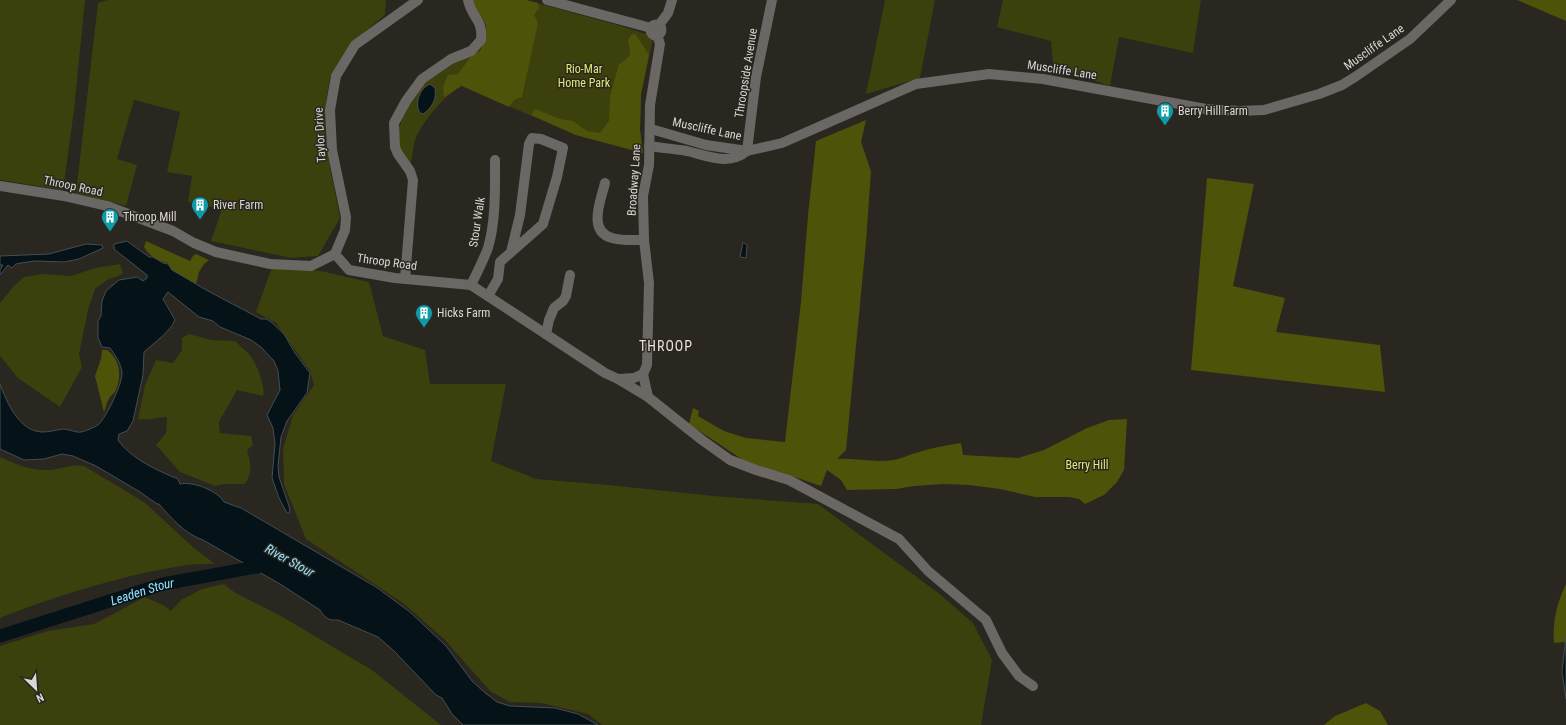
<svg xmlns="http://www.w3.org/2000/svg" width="1566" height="725" font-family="'Roboto Condensed',sans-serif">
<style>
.green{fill:#3b400c}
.forest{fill:#4d5309}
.water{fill:#051318;stroke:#454e50}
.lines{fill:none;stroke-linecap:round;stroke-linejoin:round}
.river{stroke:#051318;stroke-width:13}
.minor{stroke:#6a6764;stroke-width:10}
.labels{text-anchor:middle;stroke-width:3;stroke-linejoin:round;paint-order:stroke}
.street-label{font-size:12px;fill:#dad7d4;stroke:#2a2620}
.park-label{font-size:12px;fill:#dfeb75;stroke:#2a2620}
.poi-label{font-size:12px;fill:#dad7d4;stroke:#2a2620;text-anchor:start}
.water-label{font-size:13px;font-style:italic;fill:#94e3fd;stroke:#2a2620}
.quarter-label{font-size:14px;letter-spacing:1px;fill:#e7e1d9;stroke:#2a2620}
</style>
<rect width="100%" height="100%" fill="#2a2620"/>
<g class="green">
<polygon points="0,0 85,0 74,110 63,190 0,180"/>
<polygon points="107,0 386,0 385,15 353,42 330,77 326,103 325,142 340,218 318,256 291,258 211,241 222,209 188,202 192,176 167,172 180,112 134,100 117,159 137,165 126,206 76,193 98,3"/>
<path d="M526,0L621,26L646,34L653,39L641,94L640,130L643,153L576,135L462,86C447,92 422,122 416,138C412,146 414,155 410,165C404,157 399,150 397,141C396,133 398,130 401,123C402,120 400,117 401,114C406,102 425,79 436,72C452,59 485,59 487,34C487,24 483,19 477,12Z"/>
<polygon points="885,0 935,0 920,78 866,94"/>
<polygon points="1003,0 1201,0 1193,53 1119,37 1110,86 1053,66 1051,41 997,27"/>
<polygon points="120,264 123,274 107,280 95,289 88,310 79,354 82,367 60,407 18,378 0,356 0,303 13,287 24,277 42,274 71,276 95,268"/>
<polygon points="272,267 321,271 369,282 383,336 425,350 430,384 506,384 491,461 536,479 608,485 714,496 818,504 941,595 973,623 992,660 981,725 602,725 588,714 541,703 510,702 490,691 445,640 403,603 306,539 284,484 283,449 293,415 314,385 310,371 276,323 256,312"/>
<path d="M189,334L212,340L235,341C240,346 245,350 249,354C256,362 266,387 263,396L237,390L219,422L220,433L251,436L253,445L247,450C251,465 253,470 245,484H223L215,486L180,472L156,445L166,433L167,417C157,417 148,421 138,419L145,385L156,360L173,363L182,350V338Z"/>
<path d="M0,457C16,464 31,471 49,470C63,469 68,464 84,466L144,502L194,548L215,564C192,563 170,568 149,572C98,583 48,599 0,618Z"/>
<polygon points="224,584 234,592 281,616 372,670 441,725 0,725 0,646 48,631 94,624 145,597 165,606 171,611 181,600 202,589"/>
</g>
<g class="forest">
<path d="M471,0H526L538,3L539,8L534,15L538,23L522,97L514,100L509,107L462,86C455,89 451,94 444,97L443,87L448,75L458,74L472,55L480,51L486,37V25L483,19L477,12Z"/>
<polygon points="1517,0 1566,0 1566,21"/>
<path d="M632,34L636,35L649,55L641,94L640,130L643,153L576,135L531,115L535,109L560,119L573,121L587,131L600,133L609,121L610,96L619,64C632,56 631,54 628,40Z"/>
<path d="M866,120L861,142L871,171L866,242L846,450L837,459C856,458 874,463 893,460C901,459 908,455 916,453C931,448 946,445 961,443L963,455L1018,458L1044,450L1087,428L1109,420L1127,419L1124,470L1117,482L1104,495L1085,504L1079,499L1069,497H1035L1000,489L969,485L943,484L914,486L896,489L847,490L841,480L827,470L821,486L780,472L752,466L689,424L693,408L699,411L698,416L724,431L746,438L785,442L801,302L808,215L816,141Z"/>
<polygon points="1207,178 1254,184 1233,286 1285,298 1276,332 1380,345 1385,392 1191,370"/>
<path d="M146,241L190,261L193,256L196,254L209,260L204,264L199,272L196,284L172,270L168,263C158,261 149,256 144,247Z"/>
<path d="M102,350H107C120,359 122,376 116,390C115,393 112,394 110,397C107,401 106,407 104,412L95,376L101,359Z"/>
<path d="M1566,584V637L1565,642L1554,643C1552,623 1557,602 1566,584Z"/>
<polygon points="1366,703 1380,711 1388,725 1324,725 1335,716"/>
</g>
<g class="water">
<path d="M430,84L435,88C437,99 432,108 423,114L420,113C414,103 420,88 430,84Z"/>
<path d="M127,241L149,257H153L163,263L168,264L172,270L208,291L261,319H266L270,321L284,334L295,353L310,373L307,393L287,421L281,437L278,466L279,477L289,506L290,513H287L279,498L272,478L275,444L273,428L267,415L280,390L278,371L274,361L261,347L251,340L220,327L213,321L199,317L168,292L163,299L175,320C170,332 155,342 144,352L143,375L133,421L127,431L119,434L118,440C130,458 158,471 178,479L180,484C193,481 218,491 224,502L241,508L376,587L410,612L446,646L472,681L484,692L497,702L510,706L555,708L578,714L598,725H463L452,714L442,698L436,695L394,651L378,637L338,620C329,621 325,618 320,610L280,584L203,540C185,534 171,518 159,504H157L140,492L96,466L73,456L62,454L44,459L24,460L0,449V384C7,403 19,431 42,432C49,432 56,430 63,429C69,429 76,433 81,432C86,431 95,427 98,425C106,418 123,383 122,372C121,363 115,355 110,348L102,347L98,338V321L101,316L102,301L106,291L119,280L137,277L143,281L147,278V275L114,249V244Z"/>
<polygon points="743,242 747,245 746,258 740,257"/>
<polygon points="86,244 102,245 103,248 79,259 64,262 35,261 21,263 16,264 12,268 8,265 0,275 0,270 3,265 0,265 0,256 49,254"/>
<polygon points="1566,637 1566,699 1562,672"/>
</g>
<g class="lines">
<path class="river" id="s1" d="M0,636L163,584L267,565"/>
<g class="minor">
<polyline points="547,0 651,28"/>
<circle cx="656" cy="30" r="5.5"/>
<polyline points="659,25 668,13 672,0"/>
<polyline points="651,129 706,145 747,151 782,143 916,84 989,74 1043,79 1206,109 1240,111 1264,110 1319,94 1342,85 1355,77 1410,39 1451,0"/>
<path d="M649,146C662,148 675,149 687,151C708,156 729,166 747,151"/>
<polyline points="747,151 756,77 772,0"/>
<path d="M605,183C601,200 587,231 612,238C622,241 634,240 644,240"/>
<polyline points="0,186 64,196 107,206 173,231 194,243 216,252 270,264 311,266 335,254 349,270 395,278 471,285 605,373 618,379 648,397 702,440 730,460 756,470 789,480 899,539 928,571 986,620 1002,653 1019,676 1033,686"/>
<polyline points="335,254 345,230 346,217 332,150 330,110 336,76 355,45 418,0"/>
<path d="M405,279L413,180L410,171L398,154L395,147L394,123L406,101L422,79L451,59L471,51L481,40C483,18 472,19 468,0"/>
<path d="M471,285C477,273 483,261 488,248C496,220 495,189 495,160"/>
<polyline points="488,296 498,279 500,262 543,224 557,177 563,148 541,139 532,138 529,144 520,215 511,252"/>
<polyline points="546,334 549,320 554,308 563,301 566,296 570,275"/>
<polyline points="643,374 647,365 649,283 644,240 643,196 649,165 650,105 660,44 657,35"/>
<polyline points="643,374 648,397"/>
<polyline points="618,379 634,378 643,374"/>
</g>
</g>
<defs>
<g id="building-pin" transform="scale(0.9)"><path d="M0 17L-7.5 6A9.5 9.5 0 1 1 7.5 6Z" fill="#0f9aa8" stroke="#2a2620"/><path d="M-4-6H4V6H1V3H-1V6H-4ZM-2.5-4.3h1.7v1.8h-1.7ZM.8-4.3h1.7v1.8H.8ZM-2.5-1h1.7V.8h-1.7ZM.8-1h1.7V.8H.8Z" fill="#fff"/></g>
</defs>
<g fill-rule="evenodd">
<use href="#building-pin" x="1165" y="111"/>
<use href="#building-pin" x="200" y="205"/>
<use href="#building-pin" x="110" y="217"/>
<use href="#building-pin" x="424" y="313"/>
</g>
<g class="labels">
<g class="street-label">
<text transform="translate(1374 47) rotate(-35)" y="4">Muscliffe Lane</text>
<text transform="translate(1062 70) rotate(9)" y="4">Muscliffe Lane</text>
<text transform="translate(746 73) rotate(-81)" y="4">Throopside Avenue</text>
<text transform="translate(707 129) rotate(12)" y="4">Muscliffe Lane</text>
<text transform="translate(320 135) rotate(-93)" y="4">Taylor Drive</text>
<text transform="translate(634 180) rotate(-86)" y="4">Broadway Lane</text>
<text transform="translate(73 186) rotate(12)" y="4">Throop Road</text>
<text transform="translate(477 222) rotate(-81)" y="4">Stour Walk</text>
<text transform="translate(387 262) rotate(8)" y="4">Throop Road</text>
</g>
<g class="park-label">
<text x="584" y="73">Rio-Mar<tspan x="584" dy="14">Home Park</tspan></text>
<text x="1087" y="469">Berry Hill</text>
</g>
<g class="poi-label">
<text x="1178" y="115">Berry Hill Farm</text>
<text x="213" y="209">River Farm</text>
<text x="123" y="221">Throop Mill</text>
<text x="437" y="317">Hicks Farm</text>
</g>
<g class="water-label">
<text transform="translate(290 560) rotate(29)" y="5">River Stour</text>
<text dy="5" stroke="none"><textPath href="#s1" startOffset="149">Leaden Stour</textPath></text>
</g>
<g class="quarter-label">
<text x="666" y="351">THROOP</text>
</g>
</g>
<g transform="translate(36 689) rotate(155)" stroke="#2a2620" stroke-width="3" paint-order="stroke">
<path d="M0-3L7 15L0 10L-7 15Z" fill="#dad7d4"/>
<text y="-6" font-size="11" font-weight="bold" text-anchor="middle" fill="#dad7d4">N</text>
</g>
</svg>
